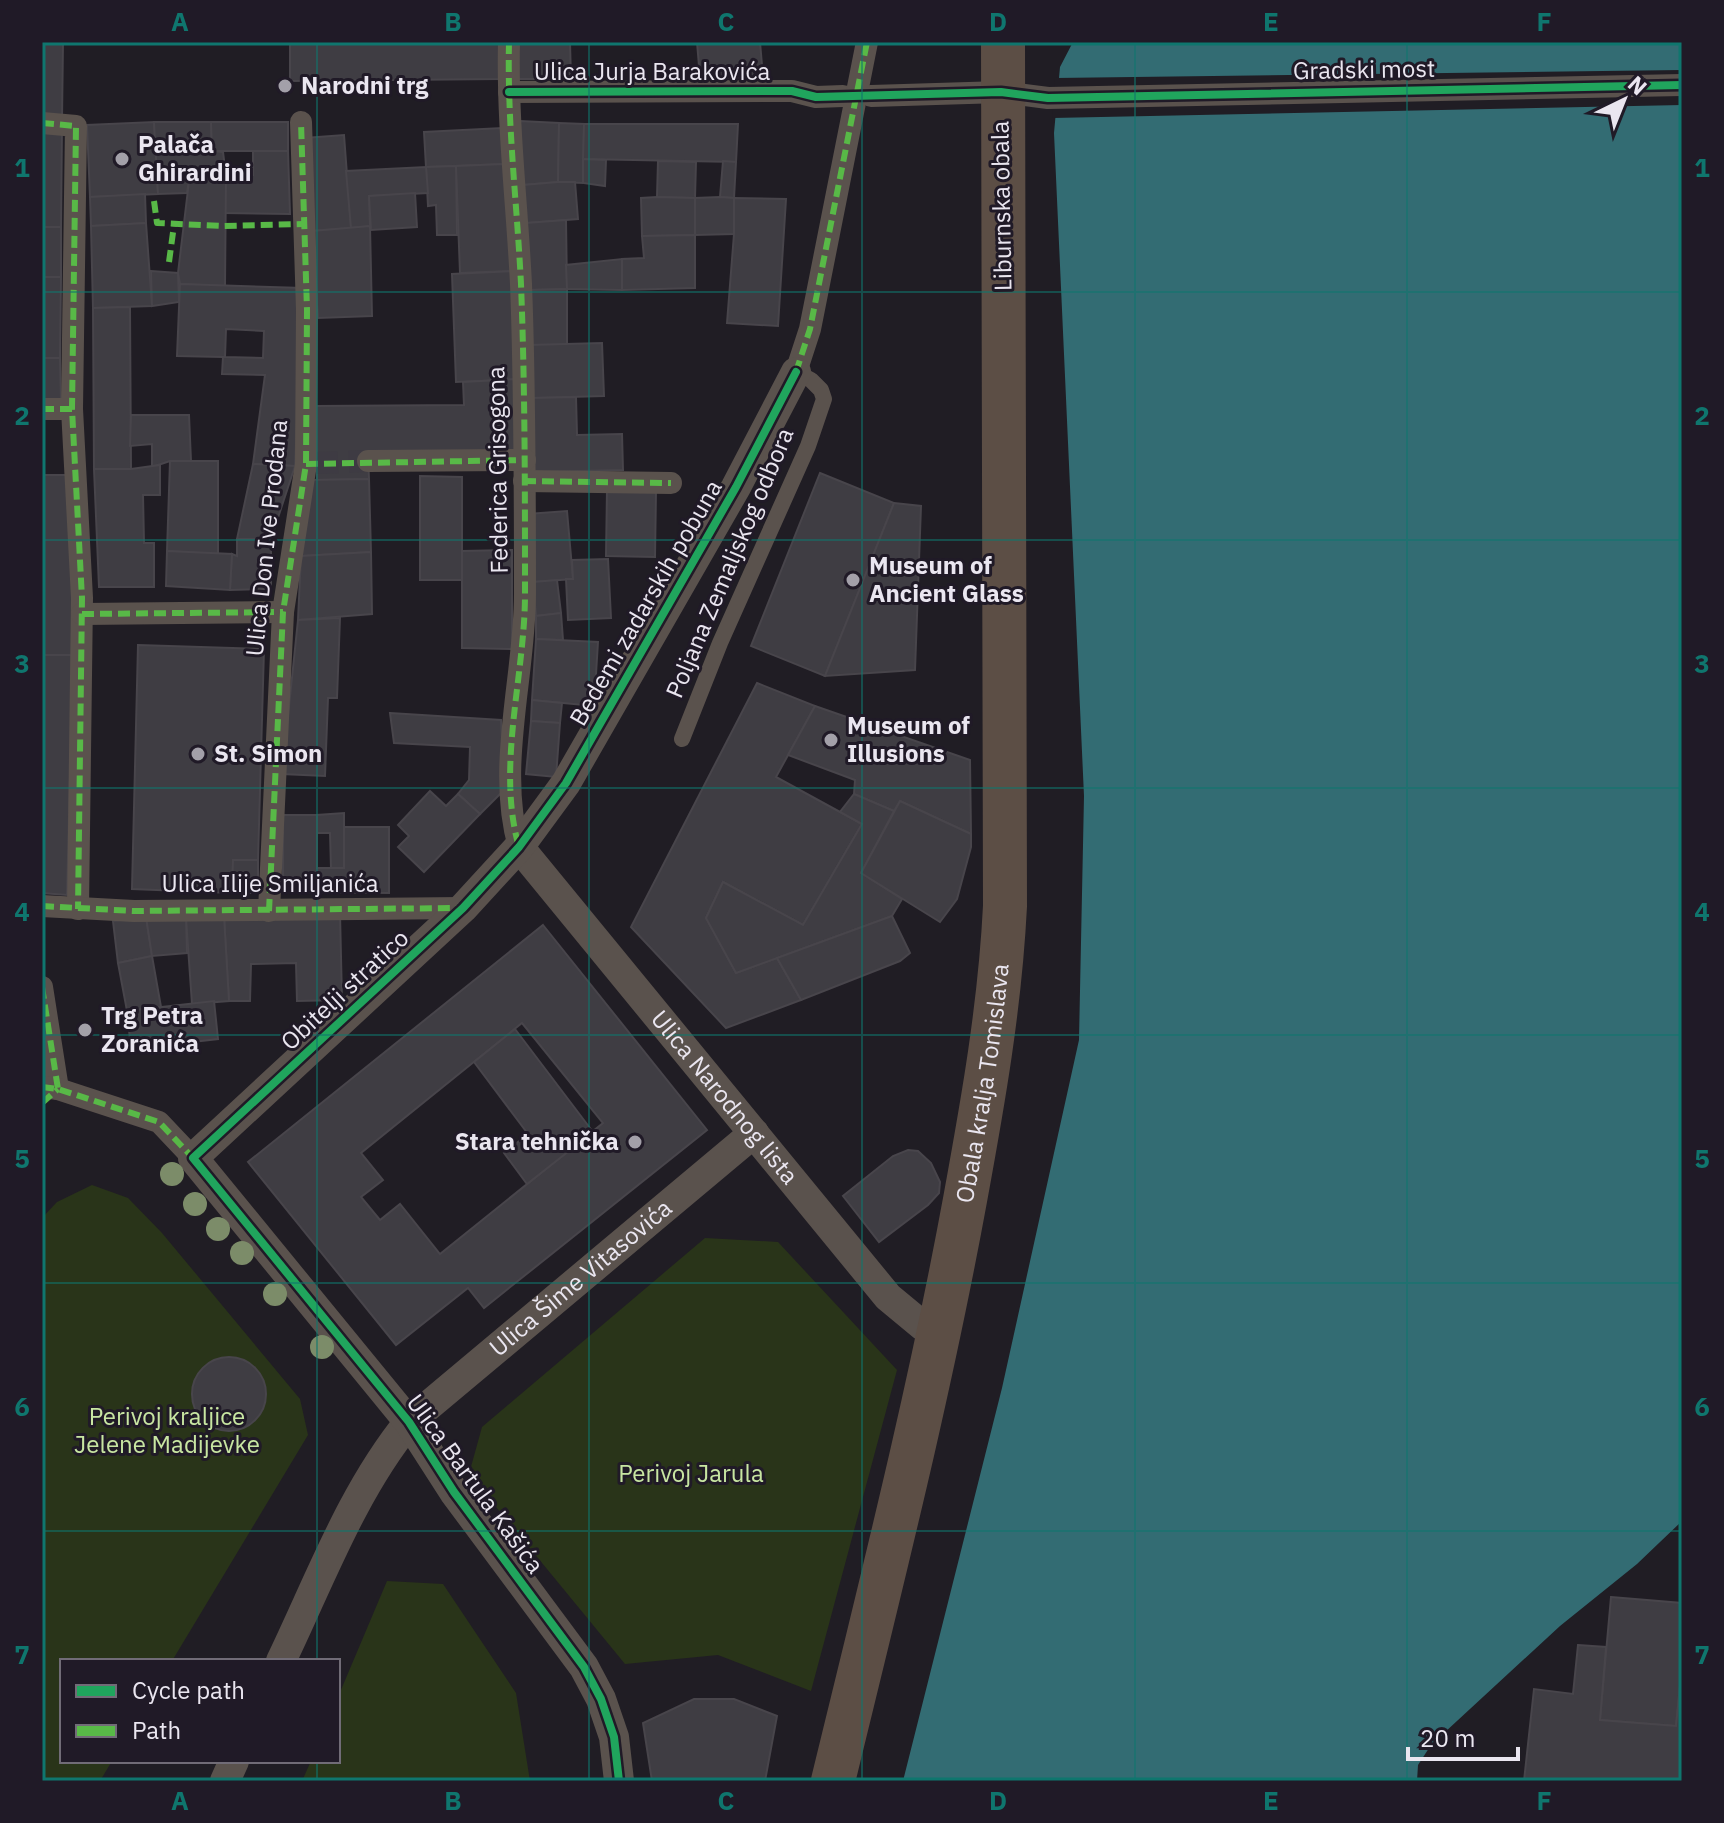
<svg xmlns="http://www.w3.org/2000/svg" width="1724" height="1823" font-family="'IBM Plex Sans',sans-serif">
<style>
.green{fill:#293419}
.water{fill:#336c73}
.pier{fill:#201d24}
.building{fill:#3f3d43;stroke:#48454b;stroke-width:2;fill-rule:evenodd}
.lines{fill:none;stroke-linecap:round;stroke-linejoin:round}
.pedestrian-tunnel{stroke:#3e3b43;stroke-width:22;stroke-dasharray:22 11;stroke-linecap:butt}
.service{stroke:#5a524d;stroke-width:16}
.pedestrian{stroke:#5a524d;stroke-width:22}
.minor{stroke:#5a524d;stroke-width:30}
.primary{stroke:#5c4e45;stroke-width:44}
.quiet{stroke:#58b947;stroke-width:6;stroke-dasharray:12 6;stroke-linecap:butt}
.cycleway-casing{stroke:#201a27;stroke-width:13}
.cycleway{stroke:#20a55d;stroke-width:8}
.tree{fill:#7c8c69}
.grid{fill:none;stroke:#0f766e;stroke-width:2;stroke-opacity:0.55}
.poi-dot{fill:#a3a0a9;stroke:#201a27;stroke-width:3}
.labels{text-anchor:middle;stroke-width:6;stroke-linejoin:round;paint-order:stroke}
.street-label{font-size:24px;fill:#eae6f0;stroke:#201a27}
.poi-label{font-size:24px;font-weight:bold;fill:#eae6f0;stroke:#201a27;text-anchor:start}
.park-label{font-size:24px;fill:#c8e6a2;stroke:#201a27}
.neatline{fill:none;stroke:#0f766e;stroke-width:3}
.grid-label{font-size:26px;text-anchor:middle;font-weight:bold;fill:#0f766e}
</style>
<rect width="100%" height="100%" fill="#201d24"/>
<g class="green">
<polygon points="92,1185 128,1198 162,1233 300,1399 308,1435 172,1661 62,1661 62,1761 112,1761 100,1781 42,1781 42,1218 57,1202"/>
<polygon points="705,1238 778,1242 897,1370 811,1691 718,1655 625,1664 469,1474 482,1427"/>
<polygon points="387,1581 443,1584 516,1693 530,1781 302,1781 311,1761 338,1761 338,1697"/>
</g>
<polygon class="water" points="1073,42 1682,42 1682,1521 1637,1564 1560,1626 1431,1745 1418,1765 1417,1781 903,1781 1002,1388 1079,1040 1084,796 1054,133 1060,67"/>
<polygon class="pier" points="1682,70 1682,105 1052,118 1055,78"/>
<g class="building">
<polygon points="42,42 63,42 62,119 42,113"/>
<polygon points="290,42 501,42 500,79 290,81"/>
<polygon points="516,42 570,42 571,79 514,79"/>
<polygon points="697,42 760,42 763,77 700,78"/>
<polygon points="520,121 559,123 558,182 523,185"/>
<polygon points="154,122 158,194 90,197 87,125"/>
<polygon points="154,122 211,122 212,151 223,152 226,176 190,173 187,193 158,194"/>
<polygon points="211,122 288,122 288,151 212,151"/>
<polygon points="559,123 584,124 583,183 558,182"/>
<polygon points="584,124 738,124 736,162 583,159"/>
<polygon points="42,127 62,127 61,227 42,227"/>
<polygon points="502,128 504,164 426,167 424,132"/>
<polygon points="344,135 351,228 312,231 305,138"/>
<polygon points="253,151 288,151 290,214 224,213 226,176 253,175"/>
<polygon points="583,159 606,160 605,186 583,183"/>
<polygon points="658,161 696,162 695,198 657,197"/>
<polygon points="723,161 736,162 734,198 720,197"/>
<polygon points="504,164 513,271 460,273 456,166"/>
<polygon points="456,166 457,235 437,235 436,205 428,206 426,167"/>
<polygon points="426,167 428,193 369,196 370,226 351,228 346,171"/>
<polygon points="190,173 226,176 225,286 180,284 178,273"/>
<polygon points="558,182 575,182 578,219 526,223 523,185"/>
<polygon points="415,193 417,227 371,230 369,196"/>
<polygon points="145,194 146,223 91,226 90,197"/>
<polygon points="657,197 695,198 695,235 642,236 641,198"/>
<polygon points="720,197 734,198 734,234 695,235 695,198"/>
<polygon points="734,198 786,199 778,326 727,323 734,234"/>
<polygon points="566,220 567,289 528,290 526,223"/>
<polygon points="146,223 152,306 93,308 91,226"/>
<polygon points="370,226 372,316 318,318 312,231"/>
<rect x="42" y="227" width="19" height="50"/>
<polygon points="695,235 695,288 622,290 622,259 644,258 642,236"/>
<polygon points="622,259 622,290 567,289 566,265"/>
<polygon points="151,271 178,273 179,302 152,306"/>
<polygon points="513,271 518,379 456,382 452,274"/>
<polygon points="42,277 61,277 60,358 42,358"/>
<path d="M180,284L303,288L295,466L253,464L265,375L222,374L223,357L177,356ZM226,329L264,331L263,358L225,357Z"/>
<polygon points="567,289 567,345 529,345 528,290"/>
<polygon points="130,307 131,469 94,469 93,308"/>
<polygon points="602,343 604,396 532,398 529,345"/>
<polygon points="42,358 60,358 61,402 42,401"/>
<polygon points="518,379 521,453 368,454 369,479 317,480 316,406 464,405 463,382"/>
<polygon points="576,397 577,435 622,434 623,470 534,472 532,398"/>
<polygon points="131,415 189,415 191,461 170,461 152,467 152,444 130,446"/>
<polygon points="170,461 218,461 218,554 167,551"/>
<polygon points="253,464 295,466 271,539 237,539"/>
<polygon points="160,465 160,495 143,495 144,543 154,543 154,587 99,587 94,469 131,469"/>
<polygon points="820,473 894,503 825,676 751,646"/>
<polygon points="42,475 71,475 73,655 42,655"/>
<polygon points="420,476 462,477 462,580 420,580"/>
<polygon points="369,479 371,552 301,556 309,480"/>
<polygon points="607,490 656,491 655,557 606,556"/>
<polygon points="894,503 921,506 915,670 825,676"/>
<polygon points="567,511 573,579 533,582 528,514"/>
<polygon points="237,539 271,539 271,589 230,590 232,554 237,556"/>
<polygon points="512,550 512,649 462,648 462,551"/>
<polygon points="167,551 232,554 230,590 166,586"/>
<polygon points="371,552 372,614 298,620 301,556"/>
<polygon points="608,559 611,618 568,620 566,579 573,579 572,560"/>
<polygon points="557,580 561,613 536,616 533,582"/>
<polygon points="561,613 563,640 536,639 536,616"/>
<polygon points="340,618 337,698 328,698 325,776 282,774 298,620"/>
<polygon points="536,639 598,642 594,706 532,700"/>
<polygon points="138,645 264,649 258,860 233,860 232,893 132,889"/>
<polygon points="42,655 73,655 67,895 42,893"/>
<polygon points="757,683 815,706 776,777 862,824 803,925 723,882 706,918 736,973 777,958 801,1000 726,1028 631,927"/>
<polygon points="532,700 562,703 560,723 531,721"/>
<polygon points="815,706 970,760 971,834 900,801 894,811 854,794 855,780 788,755"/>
<polygon points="390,713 501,720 504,790 480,814 458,794 469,780 470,747 394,743"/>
<polygon points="531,721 560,723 556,777 526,774"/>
<polygon points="430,791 446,806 458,794 480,814 424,872 398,847 409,836 398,825"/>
<polygon points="854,794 894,811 861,873 902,899 892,916 736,973 706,918 723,882 803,925 862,824 840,812"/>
<polygon points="900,801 971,834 971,847 957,899 940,922 861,873"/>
<polygon points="344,813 344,868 331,868 330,833 317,833 317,815"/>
<polygon points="283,815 317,815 317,868 344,868 344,827 389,827 389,893 283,892"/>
<polygon points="233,860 258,860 258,893 232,893"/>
<polygon points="340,913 342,1000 297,1001 296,963 251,964 250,1001 229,1001 224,916"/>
<polygon points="224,916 229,1001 192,1004 186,918"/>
<polygon points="892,916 910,953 900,961 801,1000 777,958"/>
<polygon points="146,917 152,956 118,963 113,921"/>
<polygon points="146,917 186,918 187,953 152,956"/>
<path d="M543,925L707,1130L484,1308L468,1288L396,1345L248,1162ZM522,1023L603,1123L440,1254L400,1204L380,1220L361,1197L383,1180L361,1153Z"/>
<polygon points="152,956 161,1007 127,1011 118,963"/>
<polygon points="214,1001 218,1039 131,1049 127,1011"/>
<polygon points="515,1029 593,1132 527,1184 504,1153 528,1134 474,1062"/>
<polygon points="908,1150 918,1151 931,1163 940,1182 939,1193 928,1205 879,1242 843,1196 893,1156"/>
<circle cx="229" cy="1394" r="37"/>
<polygon points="1611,1597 1682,1603 1682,1665 1676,1726 1600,1720"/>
<polygon points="1578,1645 1606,1647 1600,1720 1676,1726 1682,1665 1682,1781 1524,1781 1534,1689 1573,1694"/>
<polygon points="694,1699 734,1699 777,1716 765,1781 652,1781 643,1723"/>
</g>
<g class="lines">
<polyline class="pedestrian-tunnel" points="316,463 368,461"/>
<polyline class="service" points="682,739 720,643 808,446 824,399 821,390 811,380 796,372"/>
<g class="pedestrian">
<path d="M509,42C507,123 517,203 521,284C525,387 525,490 525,594C525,676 496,767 519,847"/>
<polyline points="509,92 792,91 816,97 843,96"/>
<polyline points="871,96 1001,92 1048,98 1682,85"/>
<polyline points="42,123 76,126 72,409 82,598 78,909"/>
<polyline points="796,372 810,329 867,42"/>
<polyline points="42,409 72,409"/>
<polyline points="368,461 525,460"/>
<polyline points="524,481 671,483"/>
<polyline points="82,614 283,612"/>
<polyline points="42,906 134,911 463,908"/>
<polyline points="269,911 283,612 306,464 307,310 301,122"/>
<polyline points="42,987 58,1089"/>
<polyline points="42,1087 58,1089 159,1122 193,1158"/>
</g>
<g class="minor">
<path id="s1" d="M519,847L888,1297L923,1326L940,1334"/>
<path id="s2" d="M281,1661C320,1580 352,1492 409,1422L754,1133"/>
<polyline points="225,1781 234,1761"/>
<polyline points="619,1781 614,1737 601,1699 584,1667 454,1492 409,1422 193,1158 463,908 519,847 566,783 736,487 796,372"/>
</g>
<path class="primary" id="s3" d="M833,1781C880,1588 929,1396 965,1200C983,1102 1000,1006 1005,906L1003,42"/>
<g class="quiet">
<path d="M509,42C507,123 517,203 521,284C525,387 525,490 525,594C525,676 496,767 519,847"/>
<polyline points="42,123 76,126 72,409 82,598 78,909"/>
<polyline points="154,201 157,223 224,226 303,224"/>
<polyline points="169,262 174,225"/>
<polyline points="796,372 810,329 867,42"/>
<polyline points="42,409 72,409"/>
<polyline points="306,464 525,460"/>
<polyline points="524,481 671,483"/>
<polyline points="82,614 283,612"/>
<polyline points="42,906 134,911 463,908"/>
<polyline points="269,911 283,612 306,464 307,310 301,122"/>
<polyline points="42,987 58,1089"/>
<polyline points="42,1087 58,1089 159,1122 193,1158"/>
<polyline points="42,1103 58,1089"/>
</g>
<g class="cycleway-casing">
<g id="cycleway">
<polyline points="509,92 792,91 816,97 1001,92 1048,98 1682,85"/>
<polyline points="619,1781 614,1737 601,1699 584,1667 454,1492 409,1422 193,1158 463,908 519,847 566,783 736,487 796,372"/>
</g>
</g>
<use href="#cycleway" class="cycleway"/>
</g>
<g class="tree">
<circle cx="172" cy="1174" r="12"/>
<circle cx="195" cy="1204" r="12"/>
<circle cx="218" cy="1229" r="12"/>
<circle cx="242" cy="1253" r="12"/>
<circle cx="275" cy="1294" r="12"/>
<circle cx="322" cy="1347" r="12"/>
</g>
<path class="grid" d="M317,42V1661M589,42V1781M862,42V1781M1135,42V1781M1407,42V1781M42,292H1682M42,540H1682M42,788H1682M42,1035H1682M42,1283H1682M42,1531H1682M317,1761V1781"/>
<g class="poi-dot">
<circle cx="285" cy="86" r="8"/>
<circle cx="122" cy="159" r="8"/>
<circle cx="853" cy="580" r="8"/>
<circle cx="831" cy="740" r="8"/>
<circle cx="198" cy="754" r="8"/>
<circle cx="85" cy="1030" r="8"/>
<circle cx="635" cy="1142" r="8"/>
</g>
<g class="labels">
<g class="street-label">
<text transform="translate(1364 70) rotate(-1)" y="8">Gradski most</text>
<text x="652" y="80">Ulica Jurja Barakovića</text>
<text transform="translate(1002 206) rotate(-91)" y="8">Liburnska obala</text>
<text transform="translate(498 470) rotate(-91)" y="8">Federica Grisogona</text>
<text transform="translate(267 538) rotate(-84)" y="8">Ulica Don Ive Prodana</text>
<text transform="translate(730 563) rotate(-67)" y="8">Poljana Zemaljskog odbora</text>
<text transform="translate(646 603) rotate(-60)" y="8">Bedemi zadarskih pobuna</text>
<text x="270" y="892">Ulica Ilije Smiljanića</text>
<text transform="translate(345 990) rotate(-43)" y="8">Obitelji stratico</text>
<text dy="8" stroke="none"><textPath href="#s3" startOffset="714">Obala kralja Tomislava</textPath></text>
<text dy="8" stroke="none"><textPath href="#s1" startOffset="324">Ulica Narodnog lista</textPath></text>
<text dy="8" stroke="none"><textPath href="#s2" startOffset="496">Ulica Šime Vitasovića</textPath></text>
<text transform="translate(475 1484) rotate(54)" y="8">Ulica Bartula Kašića</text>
</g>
<g class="poi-label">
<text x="301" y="94">Narodni trg</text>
<text x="138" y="153">Palača<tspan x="138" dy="28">Ghirardini</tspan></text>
<text x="869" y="574">Museum of<tspan x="869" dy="28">Ancient Glass</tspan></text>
<text x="847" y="734">Museum of<tspan x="847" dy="28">Illusions</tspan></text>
<text x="214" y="762">St. Simon</text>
<text x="101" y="1024">Trg Petra<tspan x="101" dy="28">Zoranića</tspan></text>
<text x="619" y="1150" text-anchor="end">Stara tehnička</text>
</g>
<g class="park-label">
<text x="167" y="1425">Perivoj kraljice<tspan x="167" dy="28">Jelene Madijevke</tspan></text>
<text x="691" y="1482">Perivoj Jarula</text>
</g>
</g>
<rect width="1724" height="1823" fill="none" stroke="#201a27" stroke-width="88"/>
<rect x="60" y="1659" width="280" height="104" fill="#201a27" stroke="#716c77" stroke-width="2"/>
<rect x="76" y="1685" width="40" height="12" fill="#20a55d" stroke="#716c77" stroke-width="2"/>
<text x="132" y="1699" font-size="24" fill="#eae6f0">Cycle path</text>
<rect x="76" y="1725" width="40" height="12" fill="#58b947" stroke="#716c77" stroke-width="2"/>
<text x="132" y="1739" font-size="24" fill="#eae6f0">Path</text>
<g transform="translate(1624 100) rotate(43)" stroke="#201a27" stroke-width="6" paint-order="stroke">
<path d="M0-6L14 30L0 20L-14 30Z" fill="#eae6f0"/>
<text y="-12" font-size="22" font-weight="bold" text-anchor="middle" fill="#eae6f0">N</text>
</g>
<path d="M1408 1747v12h110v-12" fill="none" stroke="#eae6f0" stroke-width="4"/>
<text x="1420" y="1747" font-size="24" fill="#eae6f0" stroke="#201a27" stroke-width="6" paint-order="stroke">20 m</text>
<rect x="44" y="44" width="1636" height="1735" class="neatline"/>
<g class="grid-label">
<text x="180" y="31">A</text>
<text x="453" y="31">B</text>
<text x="726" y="31">C</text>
<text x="998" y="31">D</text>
<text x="1271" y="31">E</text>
<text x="1544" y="31">F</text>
<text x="22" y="177">1</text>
<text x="1702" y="177">1</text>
<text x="22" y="425">2</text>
<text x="1702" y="425">2</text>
<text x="22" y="673">3</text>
<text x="1702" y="673">3</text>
<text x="22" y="921">4</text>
<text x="1702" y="921">4</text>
<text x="22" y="1168">5</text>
<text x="1702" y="1168">5</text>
<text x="22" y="1416">6</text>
<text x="1702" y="1416">6</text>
<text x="22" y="1664">7</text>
<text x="1702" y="1664">7</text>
<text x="180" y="1810">A</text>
<text x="453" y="1810">B</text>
<text x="726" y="1810">C</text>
<text x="998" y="1810">D</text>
<text x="1271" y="1810">E</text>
<text x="1544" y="1810">F</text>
</g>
</svg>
